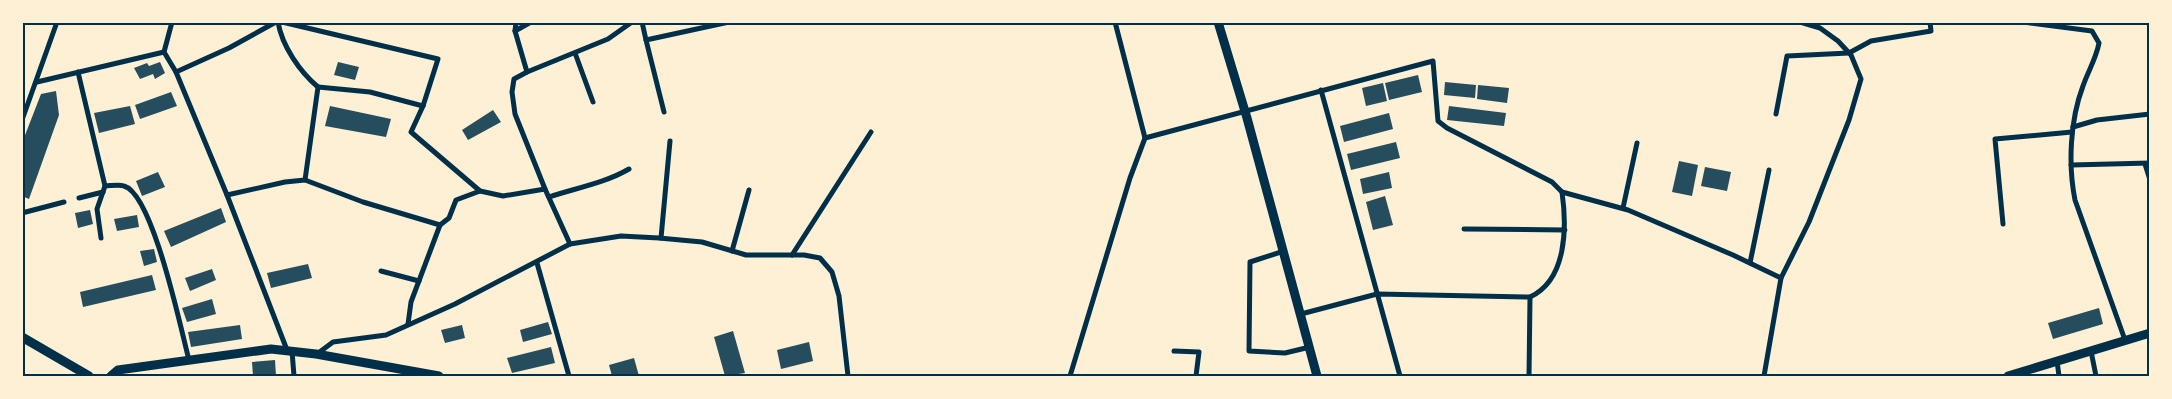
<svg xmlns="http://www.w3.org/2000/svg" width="2172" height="399" font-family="Georgia,serif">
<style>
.building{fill:#264d5e}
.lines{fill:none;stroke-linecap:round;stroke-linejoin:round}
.minor{stroke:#003049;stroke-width:5}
.tertiary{stroke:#003049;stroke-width:9}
.neatline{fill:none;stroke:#003049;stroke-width:2}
</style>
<rect width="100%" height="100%" fill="#fdf0d5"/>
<g class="building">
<polygon points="160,62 165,73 155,79 153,74 140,79 134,68 147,63 149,66"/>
<polygon points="338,62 359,67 355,80 334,75"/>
<polygon points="1418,75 1422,92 1389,100 1385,83"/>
<polygon points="1445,82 1476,85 1475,98 1444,95"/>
<polygon points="1383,83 1387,101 1366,106 1362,88"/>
<polygon points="1478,85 1509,88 1507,103 1477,99"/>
<polygon points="56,91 59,115 29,199 22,196 22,143 41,94"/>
<polygon points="171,92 177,106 140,119 135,105"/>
<polygon points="130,106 135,124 99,133 94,113"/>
<polygon points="330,106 391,119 386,137 325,126"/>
<polygon points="1449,106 1506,113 1504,126 1447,120"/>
<polygon points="493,110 501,122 468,140 462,130"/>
<polygon points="1389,113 1393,129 1344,142 1340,126"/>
<polygon points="1396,142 1400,158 1351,170 1347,154"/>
<polygon points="1679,161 1698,165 1692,196 1672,192"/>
<polygon points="1705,167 1731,172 1727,191 1701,186"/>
<polygon points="158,172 165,187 142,196 136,181"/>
<polygon points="1389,172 1392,188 1363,194 1360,179"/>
<polygon points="1385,196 1393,225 1373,230 1366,202"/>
<polygon points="221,208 226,222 171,247 164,231"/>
<polygon points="90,210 93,224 78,228 75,213"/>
<polygon points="137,215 139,227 117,231 114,219"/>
<polygon points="154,249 157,262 144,266 140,251"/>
<polygon points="308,264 312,278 271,288 267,273"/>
<polygon points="212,269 216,280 190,291 185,278"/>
<polygon points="152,275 156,290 83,307 80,292"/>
<polygon points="212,299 216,314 187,322 182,308"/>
<polygon points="2099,308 2103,324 2053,339 2048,323"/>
<polygon points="548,322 552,334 523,342 520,330"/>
<polygon points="240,325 242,339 191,347 188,332"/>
<polygon points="462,325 465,338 445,343 441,330"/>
<polygon points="733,331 745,373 725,376 714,337"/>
<polygon points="809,342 813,361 781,369 777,350"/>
<polygon points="551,347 555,363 512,373 507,358"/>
<polygon points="634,358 639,376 612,376 609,365"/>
<polygon points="275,360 276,376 253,376 252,362"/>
</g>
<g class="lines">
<g class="minor">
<polyline points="282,22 438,59 423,106 370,92 318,87"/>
<polyline points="516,22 515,31 527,72 514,79 512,92 515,114 545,189 570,244"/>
<polyline points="642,22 646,40 729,22"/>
<path d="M2023,22L2092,31L2099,43C2096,59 2088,71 2083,86C2070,120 2068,165 2075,200L2125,340"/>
<polyline points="515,31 531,22"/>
<polyline points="646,40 664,112"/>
<polyline points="164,52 172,22"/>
<polyline points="575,53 593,102"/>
<polyline points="78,72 105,186 97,209 101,238"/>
<polyline points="176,72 229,48 276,22"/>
<polyline points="527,72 608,39 632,22"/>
<polyline points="37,82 164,52 176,72 227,195 287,350"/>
<polyline points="1321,90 1400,376"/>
<polyline points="423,106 411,132 480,191 503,196 545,189"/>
<polyline points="1776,114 1787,56 1849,53 1871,41 1931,31 1930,22"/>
<polyline points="22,120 57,22"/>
<polyline points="2073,127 2097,120 2150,114"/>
<polyline points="1145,138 1433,61 1438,121 1447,128 1552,182 1562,192 1628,210 1733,255 1781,278"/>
<polyline points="2145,164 2150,180"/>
<polyline points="2071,165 2150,163"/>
<polyline points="305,180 363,202 440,225 411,302 408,324"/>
<path d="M105,186C110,186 119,184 124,186C153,194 181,330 189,360"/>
<path d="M227,195L285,182L305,180L318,87C300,72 282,46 278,22"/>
<path d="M549,197C576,188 605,183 629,169"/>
<polyline points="79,198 103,192"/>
<polyline points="1623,208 1637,143"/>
<polyline points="22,213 64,202"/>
<polyline points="2003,224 1995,139 2072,132"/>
<polyline points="440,225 449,218 456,200 480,191"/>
<polyline points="1464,229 1565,230"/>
<polyline points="661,238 670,141"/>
<polyline points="732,251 749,190"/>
<polyline points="1284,251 1250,262 1249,351 1285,353 1310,347"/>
<polyline points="792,255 871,132"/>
<polyline points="537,263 569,376"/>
<polyline points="1750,263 1769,170"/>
<polyline points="381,271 419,281"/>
<path d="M1301,314L1377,294L1530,297C1567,280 1567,227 1562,192"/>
<polyline points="292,351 294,376"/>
<polyline points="1174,351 1199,352 1196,376"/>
<polyline points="2091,351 2096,376"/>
<polyline points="317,354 333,342 386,335 455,304 570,244 621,236 659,238 702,242 746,255 804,255 820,258 832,272 839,296 848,376"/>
<polyline points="2057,361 2059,376"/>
<polyline points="1070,376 1130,178 1145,138 1115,22"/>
<polyline points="1529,376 1530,297"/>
<polyline points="1764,376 1781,278 1809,222 1849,120 1861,79 1851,55 1838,41 1820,28 1800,22"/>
</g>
<g class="tertiary">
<polyline points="1218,22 1247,118 1317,376"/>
<polyline points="22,337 89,376"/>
<polyline points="111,376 118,370 271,349 316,354 439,376"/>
<polyline points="2008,376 2150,333"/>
</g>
</g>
<rect width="2172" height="399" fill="none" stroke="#fdf0d5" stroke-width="48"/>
<rect x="24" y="24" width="2124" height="351" class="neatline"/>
</svg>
